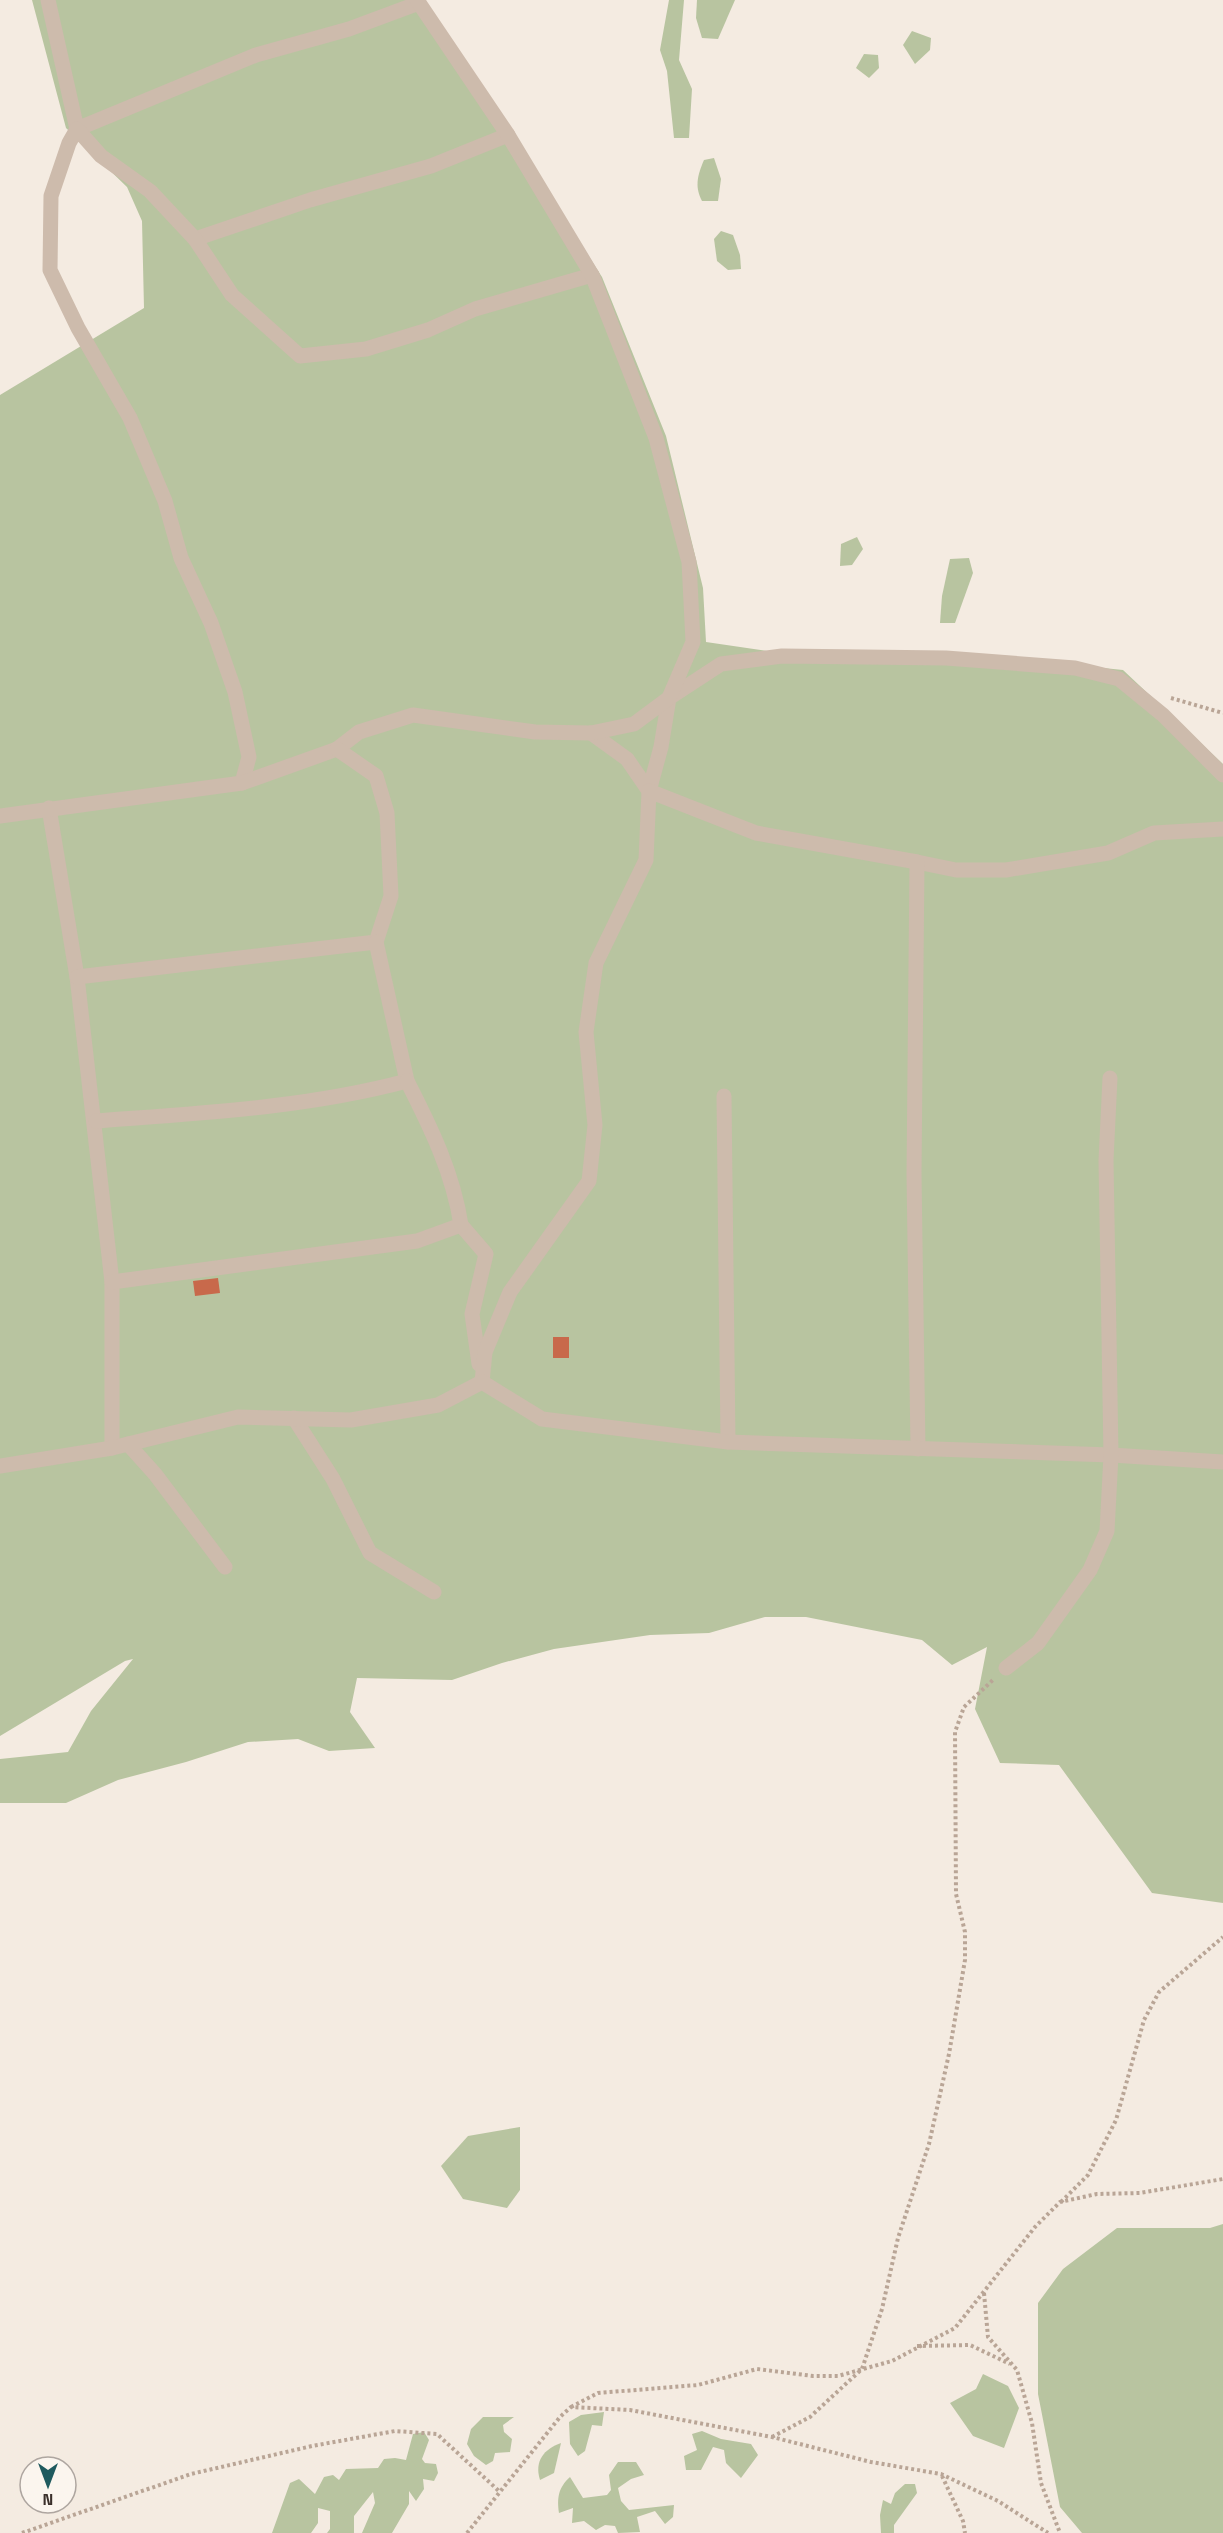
<svg xmlns="http://www.w3.org/2000/svg" width="1223" height="2533" font-family="'Space Grotesk',sans-serif">
<style>
.green{fill:#b8c4a0}
.building{fill:#c8694b}
.lines{fill:none;stroke-linecap:round;stroke-linejoin:round}
.path{stroke:#b9a596;stroke-width:4;stroke-dasharray:3 3;stroke-linecap:butt}
.minor{stroke:#cdbbac;stroke-width:15}
</style>
<rect width="100%" height="100%" fill="#f4ebe1"/>
<g class="green">
<polygon points="32,0 425,0 602,277 666,436 703,588 706,642 780,653 957,653 1123,670 1223,764 1223,1903 1152,1893 1059,1765 1000,1763 975,1709 987,1647 952,1665 922,1640 806,1617 765,1617 709,1633 650,1635 554,1649 502,1663 452,1680 357,1678 350,1712 375,1748 329,1751 298,1739 248,1742 186,1762 118,1780 66,1803 0,1803 0,1759 68,1752 91,1711 133,1659 125,1661 0,1736 0,395 144,308 142,221 127,187 66,128"/>
<polygon points="669,0 684,0 679,60 692,89 689,138 674,138 667,71 660,50"/>
<polygon points="697,0 735,0 718,39 702,38 696,18"/>
<polygon points="912,31 931,38 930,50 915,64 903,45"/>
<polygon points="864,54 878,55 879,68 869,78 856,68"/>
<path d="M714,158L721,179L718,201H702C694,186 698,174 704,160Z"/>
<polygon points="721,231 733,235 740,255 741,269 728,270 717,261 714,239"/>
<polygon points="857,537 863,549 852,565 840,566 841,544"/>
<polygon points="969,558 973,573 955,623 940,623 942,596 950,559"/>
<polygon points="520,2127 520,2190 507,2208 463,2199 441,2166 468,2136"/>
<polygon points="1223,2224 1223,2533 1082,2533 1060,2507 1038,2394 1038,2303 1063,2269 1117,2228 1210,2228"/>
<polygon points="983,2374 1008,2386 1019,2408 1004,2448 973,2436 950,2403 976,2389"/>
<polygon points="604,2412 602,2426 592,2425 585,2451 578,2456 570,2444 569,2422 581,2415"/>
<polygon points="483,2417 514,2417 503,2425 504,2432 512,2439 510,2452 495,2453 493,2461 486,2465 474,2456 467,2444 471,2429"/>
<polygon points="702,2431 721,2439 751,2444 758,2455 741,2478 726,2463 724,2450 713,2447 701,2470 686,2470 684,2456 697,2450 692,2434"/>
<polygon points="424,2432 429,2440 422,2459 425,2463 436,2464 438,2473 434,2481 423,2479 424,2489 416,2501 409,2491 409,2504 392,2533 362,2533 375,2503 373,2492 354,2516 354,2533 327,2533 330,2529 330,2511 318,2508 318,2523 311,2533 272,2533 290,2483 299,2479 315,2494 324,2477 333,2475 339,2480 346,2469 378,2468 384,2459 395,2458 406,2460 413,2434"/>
<path d="M561,2443L554,2473L540,2480C534,2461 544,2449 561,2443Z"/>
<path d="M618,2462H636L644,2475L631,2479L618,2488L621,2501L629,2510L674,2505L673,2517L665,2524L655,2511L637,2517L640,2532L618,2533L615,2526L605,2525L596,2530L584,2521L572,2523L573,2508L559,2513C557,2498 558,2488 570,2477L583,2498L607,2495L611,2490L609,2475Z"/>
<polygon points="905,2484 915,2484 917,2493 894,2525 894,2533 881,2533 880,2515 883,2500 891,2504 895,2493"/>
</g>
<g class="building">
<polygon points="218,1278 220,1293 195,1296 193,1281"/>
<rect x="553" y="1337" width="16" height="21"/>
</g>
<g class="lines">
<g class="path">
<polyline points="1171,698 1223,713"/>
<polyline points="1061,2202 1088,2175 1116,2120 1144,2020 1159,1992 1223,1937"/>
<polyline points="984,2293 988,2337 1017,2370 1032,2423 1041,2483 1060,2533"/>
<polyline points="917,2346 970,2345 1010,2364"/>
<polyline points="571,2407 598,2393 698,2385 757,2369 813,2376 838,2376 892,2361 955,2328 1035,2227 1060,2202 1097,2194 1140,2193 1223,2179"/>
<polyline points="772,2437 810,2417 862,2369 882,2309 898,2238 929,2144 949,2054 965,1960 965,1932 956,1894 955,1732 964,1707 994,1679"/>
<polyline points="942,2476 963,2521 965,2533"/>
<polyline points="22,2533 191,2474 312,2446 395,2431 437,2434 500,2492"/>
<polyline points="467,2533 560,2417 571,2407 630,2410 772,2437 871,2462 941,2474 998,2501 1048,2533"/>
</g>
<g class="minor">
<polyline points="48,0 77,129 256,55 349,29 419,3"/>
<polyline points="195,239 310,200 431,166 508,135"/>
<polyline points="591,733 627,759 649,791 661,747 669,698 721,664 782,656 946,658 1075,668 1119,679 1163,715 1223,775"/>
<polyline points="242,783 249,757 235,692 211,623 181,558 165,501 130,418 78,328 50,270 51,196 69,143 77,129 101,156 150,191 195,239 232,295 300,356 366,349 428,330 475,309 592,275"/>
<polyline points="49,808 77,977 112,1282 112,1448"/>
<polyline points="0,816 242,783 337,749 359,732 413,715 535,732 591,733 634,724 669,698 693,642 689,562 656,438 592,275 508,135 417,0"/>
<polyline points="917,862 956,870 1006,870 1108,853 1154,833 1223,829"/>
<polyline points="77,977 376,942 391,896 387,813 376,776 337,749"/>
<polyline points="724,1096 728,1442"/>
<path d="M96,1121C201,1113 305,1108 407,1081L376,942"/>
<polyline points="461,1225 486,1254 472,1314 479,1364"/>
<path d="M112,1282L417,1241L461,1225C453,1173 431,1128 407,1081"/>
<polyline points="482,1382 485,1352 510,1292 589,1181 595,1125 586,1032 596,963 646,860 649,791 756,833 917,862 914,1174 918,1449"/>
<polyline points="294,1418 333,1479 370,1553 434,1592"/>
<polyline points="128,1444 155,1474 225,1567"/>
<polyline points="0,1466 112,1448 238,1417 351,1420 438,1405 482,1382 542,1419 728,1442 1111,1455 1223,1462"/>
<polyline points="1006,1668 1038,1643 1090,1570 1107,1531 1111,1455 1106,1160 1110,1078"/>
</g>
</g>
<g transform="translate(48 2485) rotate(180)"><circle r="28" fill="#fbf5ee" stroke="#aea6a0" stroke-width="1.5"/>
<path d="M0-4.5L10 22L0 15L-10 22Z" fill="#1f5a5e"/>
<text y="-9" font-size="16" font-weight="bold" text-anchor="middle" fill="#3b302b">N</text>
</g>
</svg>
